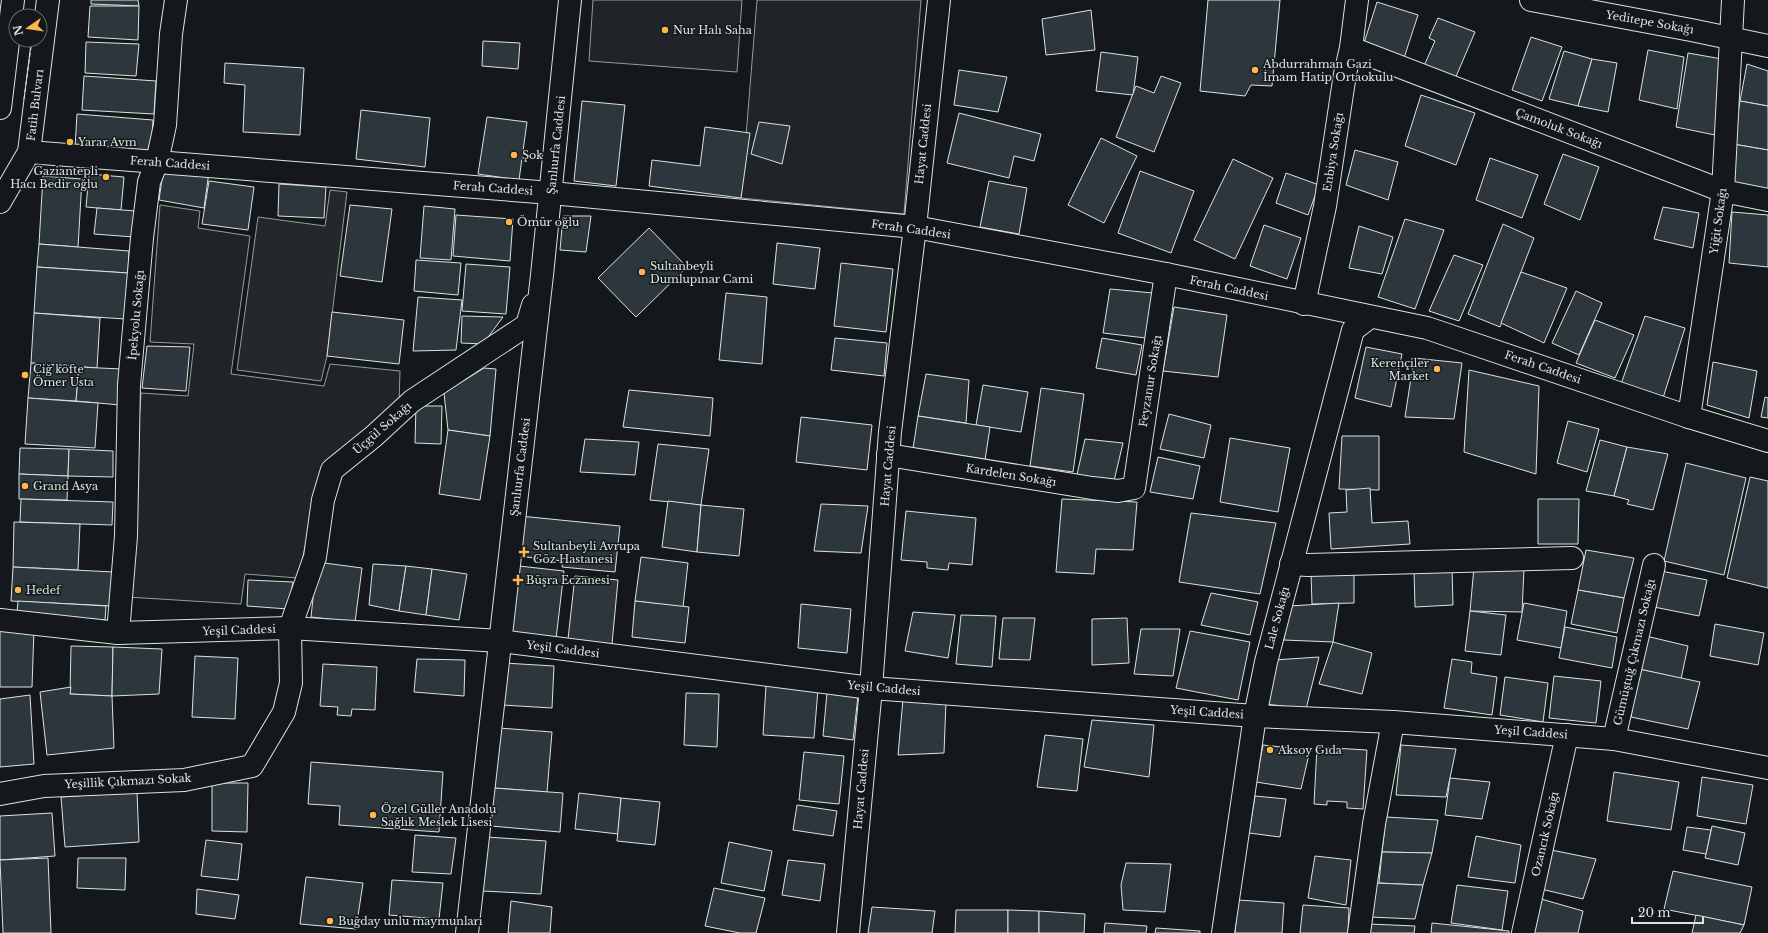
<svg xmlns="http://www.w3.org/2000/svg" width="1768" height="933" font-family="'Libre Baskerville',serif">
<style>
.green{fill:#202428;stroke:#939e99}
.parking{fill:#24282b;stroke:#939e99}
.building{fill:#2c363c;stroke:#d8e6dc}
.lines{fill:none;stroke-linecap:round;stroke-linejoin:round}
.minor-casing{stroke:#d8e6dc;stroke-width:24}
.major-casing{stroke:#d8e6dc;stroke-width:24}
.minor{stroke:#14181c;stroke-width:22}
.major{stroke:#14181c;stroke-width:22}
.fence{stroke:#d8e6dc;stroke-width:1;stroke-dasharray:5 2;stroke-linecap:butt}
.poi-dot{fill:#ffb74d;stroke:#14181c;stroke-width:1.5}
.labels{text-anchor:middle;stroke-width:3;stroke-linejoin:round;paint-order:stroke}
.street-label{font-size:11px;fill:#d8e6dc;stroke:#14181c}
.poi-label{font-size:11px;fill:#d8e6dc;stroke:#14181c;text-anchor:start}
</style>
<rect width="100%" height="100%" fill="#14181c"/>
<g class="green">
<polygon points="593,0 742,0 737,72 589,61"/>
<polygon points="757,0 921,0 904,214 741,198"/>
<polygon points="160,205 200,211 198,228 250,236 231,374 324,386 330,364 400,371 399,404 322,472 298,578 245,574 241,604 127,597 141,393 188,396 194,344 150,342"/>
</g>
<polygon class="parking" points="330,190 347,192 327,356 321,381 237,370 258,217 325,226"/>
<g class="building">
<polygon points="91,0 138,0 139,6 91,4"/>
<polygon points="1208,0 1280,0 1272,86 1251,85 1245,96 1200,91"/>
<polygon points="1377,2 1418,15 1404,58 1364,43"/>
<polygon points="90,6 139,6 138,40 88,37"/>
<polygon points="1091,10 1095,50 1046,55 1042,19"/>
<polygon points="1438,18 1475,32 1455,79 1424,66 1435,41 1429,38"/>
<polygon points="1531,37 1562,47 1542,101 1512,90"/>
<polygon points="483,41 520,43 518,69 482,66"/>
<polygon points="86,42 139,44 136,76 85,73"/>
<polygon points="1648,50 1684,57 1677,109 1639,100"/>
<polygon points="1564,51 1592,59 1578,106 1549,99"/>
<polygon points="1101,52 1138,57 1133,95 1096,91"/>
<polygon points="1688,53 1722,59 1715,135 1676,127"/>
<polygon points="1592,59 1617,63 1608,112 1578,106"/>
<polygon points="225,63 304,68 300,135 243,132 245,85 224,83"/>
<polygon points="1747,64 1768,71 1768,106 1740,101"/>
<polygon points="959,70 1007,77 998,112 954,105"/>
<polygon points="84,76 156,81 154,114 82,110"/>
<polygon points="1161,76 1181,83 1154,152 1116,137 1136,86 1154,93"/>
<polygon points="1421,95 1475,113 1456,165 1405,146"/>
<polygon points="582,101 625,105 616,186 574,181"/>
<polygon points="1740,101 1768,106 1768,150 1733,144"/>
<polygon points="361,110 430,118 425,167 356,159"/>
<polygon points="959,113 1041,134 1034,161 1014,156 1009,178 947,163"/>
<polygon points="77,114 153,120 151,155 75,148"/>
<polygon points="487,117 527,122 519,180 478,174"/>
<polygon points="759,122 790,126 782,164 751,154"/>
<polygon points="705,127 750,133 741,198 649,186 652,160 700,166"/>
<polygon points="1101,138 1137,156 1104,223 1068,205"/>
<polygon points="1733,144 1768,150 1768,190 1729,181"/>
<polygon points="1355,150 1398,162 1388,200 1346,185"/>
<polygon points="1563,154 1599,167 1580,220 1544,204"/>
<polygon points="1490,158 1538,175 1522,218 1476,200"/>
<polygon points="1233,159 1273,178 1235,259 1194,240"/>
<polygon points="164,165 209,172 204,208 159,200"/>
<polygon points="1140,171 1194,191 1171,253 1118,233"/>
<polygon points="1286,173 1319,185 1308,215 1276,203"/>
<polygon points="89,174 124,177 121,210 86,207"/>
<polygon points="43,176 82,179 78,247 39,244"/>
<polygon points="209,181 254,187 248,230 202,224"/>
<polygon points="989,181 1027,188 1019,234 980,227"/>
<polygon points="279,184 326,187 324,218 278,216"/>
<polygon points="350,205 392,209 382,282 340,276"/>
<polygon points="424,206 455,209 451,260 420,258"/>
<polygon points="1663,207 1699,213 1693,248 1654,239"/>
<polygon points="97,208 136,211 134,237 94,234"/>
<polygon points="1732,212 1768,215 1768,267 1729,263"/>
<polygon points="456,215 513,219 510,261 453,256"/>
<polygon points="563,216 591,216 586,252 560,250"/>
<polygon points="1405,219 1444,230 1415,309 1378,297"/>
<polygon points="1503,224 1534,238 1500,327 1468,314"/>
<polygon points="1264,225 1301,238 1287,279 1250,266"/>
<polygon points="1359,226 1393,237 1382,274 1349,268"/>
<polygon points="649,228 687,267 636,317 598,278"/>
<polygon points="777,243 820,248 815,289 773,284"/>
<polygon points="39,244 129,251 128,273 37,267"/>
<polygon points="1454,255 1483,265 1459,321 1429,311"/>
<polygon points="416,260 461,263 458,295 414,291"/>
<polygon points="841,263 893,269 886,332 834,326"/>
<polygon points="466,264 510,267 506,314 462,311"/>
<polygon points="37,267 128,273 125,319 34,313"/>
<polygon points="1521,272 1567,288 1544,343 1501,323"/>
<polygon points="1110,289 1153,293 1146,338 1103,333"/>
<polygon points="1576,291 1602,303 1579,355 1552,343"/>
<polygon points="726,293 767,297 762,364 719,360"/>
<polygon points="418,297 462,300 456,350 413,351"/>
<polygon points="1174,307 1227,315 1218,377 1163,371"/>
<polygon points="332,312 404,320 399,364 327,356"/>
<polygon points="34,313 100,318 97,368 31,363"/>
<polygon points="462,316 503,317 483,344 461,343"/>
<polygon points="1645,316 1685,328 1663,398 1621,384"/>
<polygon points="1595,320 1634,335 1615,378 1576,363"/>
<polygon points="835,338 887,343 884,376 831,370"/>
<polygon points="1102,338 1142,345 1136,375 1096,368"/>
<polygon points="147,346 190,347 186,391 142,388"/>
<polygon points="1366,347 1402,354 1391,407 1355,398"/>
<polygon points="1414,358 1462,363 1454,419 1405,417"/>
<polygon points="1713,362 1757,371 1749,418 1707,405"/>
<polygon points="31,363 79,367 76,401 28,398"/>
<polygon points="79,367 122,369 120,405 76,401"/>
<polygon points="484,368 496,369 490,436 448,430 444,393"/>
<polygon points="1469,370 1539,386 1536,474 1464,452"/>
<polygon points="926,374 969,380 966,423 918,416"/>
<polygon points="983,385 1028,392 1021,432 976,425"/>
<polygon points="1041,388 1084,394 1073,472 1030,466"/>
<polygon points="629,390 713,398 710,436 623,427"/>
<polygon points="1765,397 1768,398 1768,418 1761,417"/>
<polygon points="28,398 98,403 95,448 25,444"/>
<polygon points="416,406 442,406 441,444 415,443"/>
<polygon points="1169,414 1211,425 1204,458 1160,449"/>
<polygon points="918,416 990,427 984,467 912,455"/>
<polygon points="801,417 872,425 867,470 796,462"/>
<polygon points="1568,421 1599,429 1587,472 1557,463"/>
<polygon points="448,430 490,436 480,500 439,494"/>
<polygon points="1342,436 1379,436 1379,490 1339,489"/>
<polygon points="1230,438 1290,448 1278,512 1220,502"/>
<polygon points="585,439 639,442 635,475 580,472"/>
<polygon points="1085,439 1123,443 1113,485 1076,479"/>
<polygon points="1600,440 1627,447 1614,496 1586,491"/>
<polygon points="658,444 709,449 701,505 650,500"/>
<polygon points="1627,447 1668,454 1653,510 1627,504 1629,500 1614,496"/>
<polygon points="20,448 69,449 68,476 19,474"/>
<polygon points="69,449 113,451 113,477 68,476"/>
<polygon points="1158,457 1200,466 1193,499 1150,492"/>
<polygon points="1686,463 1746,478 1724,575 1664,561"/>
<polygon points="19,474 68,476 67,500 19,499"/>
<polygon points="1750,477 1768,481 1768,588 1727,578"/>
<polygon points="1370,488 1372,523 1408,521 1410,544 1331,549 1329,513 1347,512 1346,490"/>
<polygon points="21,499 113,502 112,525 20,522"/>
<polygon points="1062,499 1137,502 1133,550 1096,549 1094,574 1056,572"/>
<polygon points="1538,499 1579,499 1578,544 1538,544"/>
<polygon points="668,501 701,505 697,552 662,547"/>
<polygon points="821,504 868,506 861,553 814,551"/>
<polygon points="701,505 744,509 739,556 697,552"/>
<polygon points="906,511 976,518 972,565 949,563 948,570 927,568 927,562 901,560"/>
<polygon points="1191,513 1276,523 1260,594 1179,582"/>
<polygon points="520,516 620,526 615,572 562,567 563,561 516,556"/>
<polygon points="14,522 80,524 78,570 13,567"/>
<polygon points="1586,550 1634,558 1624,598 1578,590"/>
<polygon points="641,557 688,563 683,607 635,601"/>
<polygon points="317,562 362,568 355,622 311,617"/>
<polygon points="373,564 406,566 399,611 369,605"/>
<polygon points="406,566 432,569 426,615 399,611"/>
<polygon points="519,566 564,571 556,639 512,634"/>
<polygon points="13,567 114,572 113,606 11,601"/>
<polygon points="1474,567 1524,569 1522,612 1470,611"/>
<polygon points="1452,568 1453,605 1415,607 1414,570"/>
<polygon points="432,569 467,574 459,620 426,615"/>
<polygon points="1661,571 1707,580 1699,616 1654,607"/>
<polygon points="1354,572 1354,603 1312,604 1311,573"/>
<polygon points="575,576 618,580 612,644 568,639"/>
<polygon points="248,580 293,582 288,609 247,606"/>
<polygon points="1578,590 1624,598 1617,633 1571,624"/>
<polygon points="1211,593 1258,602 1250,635 1201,625"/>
<polygon points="18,601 106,606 105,620 17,613"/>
<polygon points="635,601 689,607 685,643 632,637"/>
<polygon points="1339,603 1333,642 1284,640 1289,606"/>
<polygon points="1524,603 1567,611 1561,648 1517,640"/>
<polygon points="801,604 851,609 847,653 798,648"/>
<polygon points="1470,611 1506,615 1501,655 1465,651"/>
<polygon points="913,612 955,615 948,658 905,651"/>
<polygon points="961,615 996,616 992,667 956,664"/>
<polygon points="1003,618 1035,618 1030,660 999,659"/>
<polygon points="1127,618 1129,663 1092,665 1092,619"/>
<polygon points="1715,624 1764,633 1758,665 1710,656"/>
<polygon points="0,626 34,629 32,687 0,687"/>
<polygon points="1565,627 1617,637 1612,668 1559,658"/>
<polygon points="1141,629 1180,629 1173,676 1134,674"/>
<polygon points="1190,631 1250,642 1238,700 1176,688"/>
<polygon points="1646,636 1688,646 1681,679 1639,669"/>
<polygon points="1333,642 1372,653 1362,694 1319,684"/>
<polygon points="71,646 113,647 112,696 70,694"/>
<polygon points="113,647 162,649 159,694 112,696"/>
<polygon points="195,656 238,658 235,719 192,717"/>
<polygon points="1319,657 1306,709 1266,704 1274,660"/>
<polygon points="417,659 465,660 464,696 414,692"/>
<polygon points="1452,659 1472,662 1471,673 1497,677 1492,715 1444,708"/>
<polygon points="504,663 554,666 552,708 502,705"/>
<polygon points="323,664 377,667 375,710 352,709 351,716 337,715 338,707 320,706"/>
<polygon points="1639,669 1700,682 1688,729 1631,717"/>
<polygon points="1554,676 1601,681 1596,723 1549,718"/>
<polygon points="1505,677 1548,683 1543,722 1500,715"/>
<polygon points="766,685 818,689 814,738 763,735"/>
<polygon points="71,687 70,694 112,696 114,748 47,755 40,692"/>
<polygon points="686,693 719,694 717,747 684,745"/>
<polygon points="827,693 858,696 853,740 823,736"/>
<polygon points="30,695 34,764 0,767 0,699"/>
<polygon points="903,699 946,702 944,753 898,755"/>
<polygon points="1092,720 1154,725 1149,777 1084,767"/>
<polygon points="499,728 552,732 547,792 494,788"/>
<polygon points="1045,735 1083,739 1077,791 1037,787"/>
<polygon points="1263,745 1310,750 1301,789 1256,782"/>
<polygon points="1401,745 1456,749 1446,797 1396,795"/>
<polygon points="1317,747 1367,750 1363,809 1347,808 1347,802 1327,801 1327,805 1314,804"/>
<polygon points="804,752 844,756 839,804 799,800"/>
<polygon points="311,762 443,772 439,832 339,825 340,806 308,804"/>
<polygon points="1614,772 1679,782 1671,830 1607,821"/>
<polygon points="1702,777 1753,785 1746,824 1697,816"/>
<polygon points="1450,778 1490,782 1482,819 1445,815"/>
<polygon points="212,783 248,783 247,832 212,831"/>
<polygon points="494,788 563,793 560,832 491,826"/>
<polygon points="137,792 139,842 65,847 61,797"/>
<polygon points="579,793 621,798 618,834 575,829"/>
<polygon points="1255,796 1286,799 1280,837 1249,833"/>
<polygon points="621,798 660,802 655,845 617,841"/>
<polygon points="797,805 837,811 833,836 793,830"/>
<polygon points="52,813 55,856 0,860 0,816"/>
<polygon points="1386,817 1438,820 1432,853 1382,852"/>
<polygon points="1712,826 1745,833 1738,865 1705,858"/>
<polygon points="1687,827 1711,830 1706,854 1683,850"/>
<polygon points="415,835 456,838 451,874 412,872"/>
<polygon points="1476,836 1521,845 1515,883 1468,877"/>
<polygon points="487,837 546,841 541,894 482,891"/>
<polygon points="206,840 242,844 238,880 201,876"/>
<polygon points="729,842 772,851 764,891 721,883"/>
<polygon points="1551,850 1596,859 1583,899 1541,889"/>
<polygon points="1382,852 1432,853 1423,885 1379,883"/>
<polygon points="1315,856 1351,860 1346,905 1308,898"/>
<polygon points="48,858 51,933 3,933 0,860"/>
<polygon points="78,858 126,858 125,890 77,888"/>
<polygon points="788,860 825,864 820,901 782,895"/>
<polygon points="1126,863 1171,864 1165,912 1123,910 1121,885"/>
<polygon points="1673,871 1752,887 1744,925 1664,909"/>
<polygon points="306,877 363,883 356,929 300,924"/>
<polygon points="392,880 443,883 439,919 389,915"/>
<polygon points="1375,883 1423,885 1415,919 1370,917"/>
<polygon points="1457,885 1508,891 1502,930 1451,923"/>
<polygon points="714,888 765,898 756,933 740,933 705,926"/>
<polygon points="197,889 239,895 235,919 196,914"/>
<polygon points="1541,899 1583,911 1578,933 1533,933"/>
<polygon points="1238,900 1284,903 1282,933 1235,933"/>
<polygon points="511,901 552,907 550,933 508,933"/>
<polygon points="1303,905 1349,908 1348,933 1300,933"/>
<polygon points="872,907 935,911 932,933 868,933"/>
<polygon points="956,910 1008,910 1008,933 955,933"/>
<polygon points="1008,910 1039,911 1039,933 1008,933"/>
<polygon points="1039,911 1085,914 1084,933 1039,933"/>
<polygon points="1696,915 1744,925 1740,933 1692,933"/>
<polygon points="1105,923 1147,926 1146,933 1104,933"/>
<polygon points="1432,923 1509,931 1509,933 1431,933"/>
<polygon points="1369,924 1415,926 1414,933 1368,933"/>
<polygon points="1156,928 1200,931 1200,933 1155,933"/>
</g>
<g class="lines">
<g class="minor-casing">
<g id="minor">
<polyline points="1531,0 1691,30 1768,46"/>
<polyline points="1351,48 1723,191 1768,200"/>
<polyline points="29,152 551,193 915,227 1166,274 1427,328 1689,417 1768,441"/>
<polyline points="0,202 29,152 48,0"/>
<polyline points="1304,304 1325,206 1345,74 1351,48 1357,0"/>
<polyline points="1689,417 1723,191 1733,0"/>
<polyline points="888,455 1092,488 1118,491 1134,488 1166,274"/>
<polyline points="1291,564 1308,565 1572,558"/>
<polyline points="0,620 118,633 290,628 500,641 871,688 1255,716 1393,722 1614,739 1768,768"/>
<polyline points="118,633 126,536 129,385 142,238 149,182 157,162 165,125 171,34 176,0"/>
<polyline points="1614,739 1654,565"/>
<polyline points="0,794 44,786 184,780 252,766 284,712 291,683 290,628 315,557 323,500 332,470 374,436 412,401 527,325 533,305"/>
<polyline points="467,933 542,275 570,0"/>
<polyline points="848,933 871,688 890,432 915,227 939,0"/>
<polyline points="1223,933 1255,716 1266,662 1353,330 1370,317"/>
<polyline points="1359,933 1374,824 1393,722"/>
<polyline points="1523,933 1567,735"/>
</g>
</g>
<g class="major-casing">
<polyline id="major" points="0,108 13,0"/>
</g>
<use href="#minor" class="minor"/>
<use href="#major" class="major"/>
<polyline class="fence" points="24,99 32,40"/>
</g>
<g class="poi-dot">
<circle cx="665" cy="30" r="4"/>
<circle cx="1255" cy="70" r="4"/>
<circle cx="70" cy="142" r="4"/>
<circle cx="514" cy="155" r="4"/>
<circle cx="106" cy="177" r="4"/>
<circle cx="509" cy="222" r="4"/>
<circle cx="642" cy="272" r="4"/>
<circle cx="1437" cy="369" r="4"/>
<circle cx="25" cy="375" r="4"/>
<circle cx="25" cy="486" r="4"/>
<path d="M522 546h4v4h4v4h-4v4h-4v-4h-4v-4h4z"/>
<path d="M516 574h4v4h4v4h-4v4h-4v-4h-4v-4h4z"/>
<circle cx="18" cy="590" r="4"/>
<circle cx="1270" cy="750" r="4"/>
<circle cx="373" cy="815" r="4"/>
<circle cx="330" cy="921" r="4"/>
</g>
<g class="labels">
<g class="street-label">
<text transform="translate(1650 22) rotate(10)" y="4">Yeditepe Sokağı</text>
<text transform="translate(35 105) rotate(-83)" y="4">Fatih Bulvarı</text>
<text transform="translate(1559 128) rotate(21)" y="4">Çamoluk Sokağı</text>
<text transform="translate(923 144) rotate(-84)" y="4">Hayat Caddesi</text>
<text transform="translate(556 145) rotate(-84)" y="4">Şanlıurfa Caddesi</text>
<text transform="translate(1333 152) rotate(-81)" y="4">Enbiya Sokağı</text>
<text transform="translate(170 163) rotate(4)" y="4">Ferah Caddesi</text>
<text transform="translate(493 188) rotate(4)" y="4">Ferah Caddesi</text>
<text transform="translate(1718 221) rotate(-82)" y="4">Yiğit Sokağı</text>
<text transform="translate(911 229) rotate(8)" y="4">Ferah Caddesi</text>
<text transform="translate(1229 288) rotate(12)" y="4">Ferah Caddesi</text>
<text transform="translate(136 315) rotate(-85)" y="4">İpekyolu Sokağı</text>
<text transform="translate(1543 367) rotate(19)" y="4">Ferah Caddesi</text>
<text transform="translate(1150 381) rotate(-81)" y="4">Feyzanur Sokağı</text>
<text transform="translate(382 428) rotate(-41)" y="4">Üçgül Sokağı</text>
<text transform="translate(888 466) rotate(-85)" y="4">Hayat Caddesi</text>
<text transform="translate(520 467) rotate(-83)" y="4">Şanlıurfa Caddesi</text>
<text transform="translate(1011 475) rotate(9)" y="4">Kardelen Sokağı</text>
<text transform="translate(1277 618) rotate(-75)" y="4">Lale Sokağı</text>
<text transform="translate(239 630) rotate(-2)" y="4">Yeşil Caddesi</text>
<text transform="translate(563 649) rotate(7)" y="4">Yeşil Caddesi</text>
<text transform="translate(1634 652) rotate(-77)" y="4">Gümüştuğ Çıkmazı Sokağı</text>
<text transform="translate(884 688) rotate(5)" y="4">Yeşil Caddesi</text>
<text transform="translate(1207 712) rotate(4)" y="4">Yeşil Caddesi</text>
<text transform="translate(1531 732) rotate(4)" y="4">Yeşil Caddesi</text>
<text transform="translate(128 781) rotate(-3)" y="4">Yeşillik Çıkmazı Sokak</text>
<text transform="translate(861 789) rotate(-85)" y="4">Hayat Caddesi</text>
<text transform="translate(1545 834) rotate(-77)" y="4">Ozancık Sokağı</text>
</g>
<g class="poi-label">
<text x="673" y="34">Nur Halı Saha</text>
<text x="1263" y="68">Abdurrahman Gazi<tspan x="1263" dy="13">İmam Hatip Ortaokulu</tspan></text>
<text x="78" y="146">Yarar Avm</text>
<text x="522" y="159">Şok</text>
<text x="98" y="175" text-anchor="end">Gaziantepli<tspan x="98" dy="13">Hacı Bedir oğlu</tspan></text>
<text x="517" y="226">Ömür oğlu</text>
<text x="650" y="270">Sultanbeyli<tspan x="650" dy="13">Dumlupınar Cami</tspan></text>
<text x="1429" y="367" text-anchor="end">Kerençiler<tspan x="1429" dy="13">Market</tspan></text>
<text x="33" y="373">Çiğ köfte<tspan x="33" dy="13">Ömer Usta</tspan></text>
<text x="33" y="490">Grand Asya</text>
<text x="533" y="550">Sultanbeyli Avrupa<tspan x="533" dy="13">Göz Hastanesi</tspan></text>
<text x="526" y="584">Büşra Eczanesi</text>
<text x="26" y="594">Hedef</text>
<text x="1278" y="754">Aksoy Gıda</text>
<text x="381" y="813">Özel Güller Anadolu<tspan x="381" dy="13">Sağlık Meslek Lisesi</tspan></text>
<text x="338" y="925">Buğday unlu maymunları</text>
</g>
</g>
<g transform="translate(28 28) rotate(257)"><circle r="19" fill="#14181c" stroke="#626a69"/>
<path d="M0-3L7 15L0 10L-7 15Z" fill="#ffb74d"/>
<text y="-6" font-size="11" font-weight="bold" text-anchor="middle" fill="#d8e6dc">N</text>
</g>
<path d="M1632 917v6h71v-6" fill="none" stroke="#d8e6dc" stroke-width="2"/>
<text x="1638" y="917" font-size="12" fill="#d8e6dc" stroke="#14181c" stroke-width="3" paint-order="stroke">20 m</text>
</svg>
